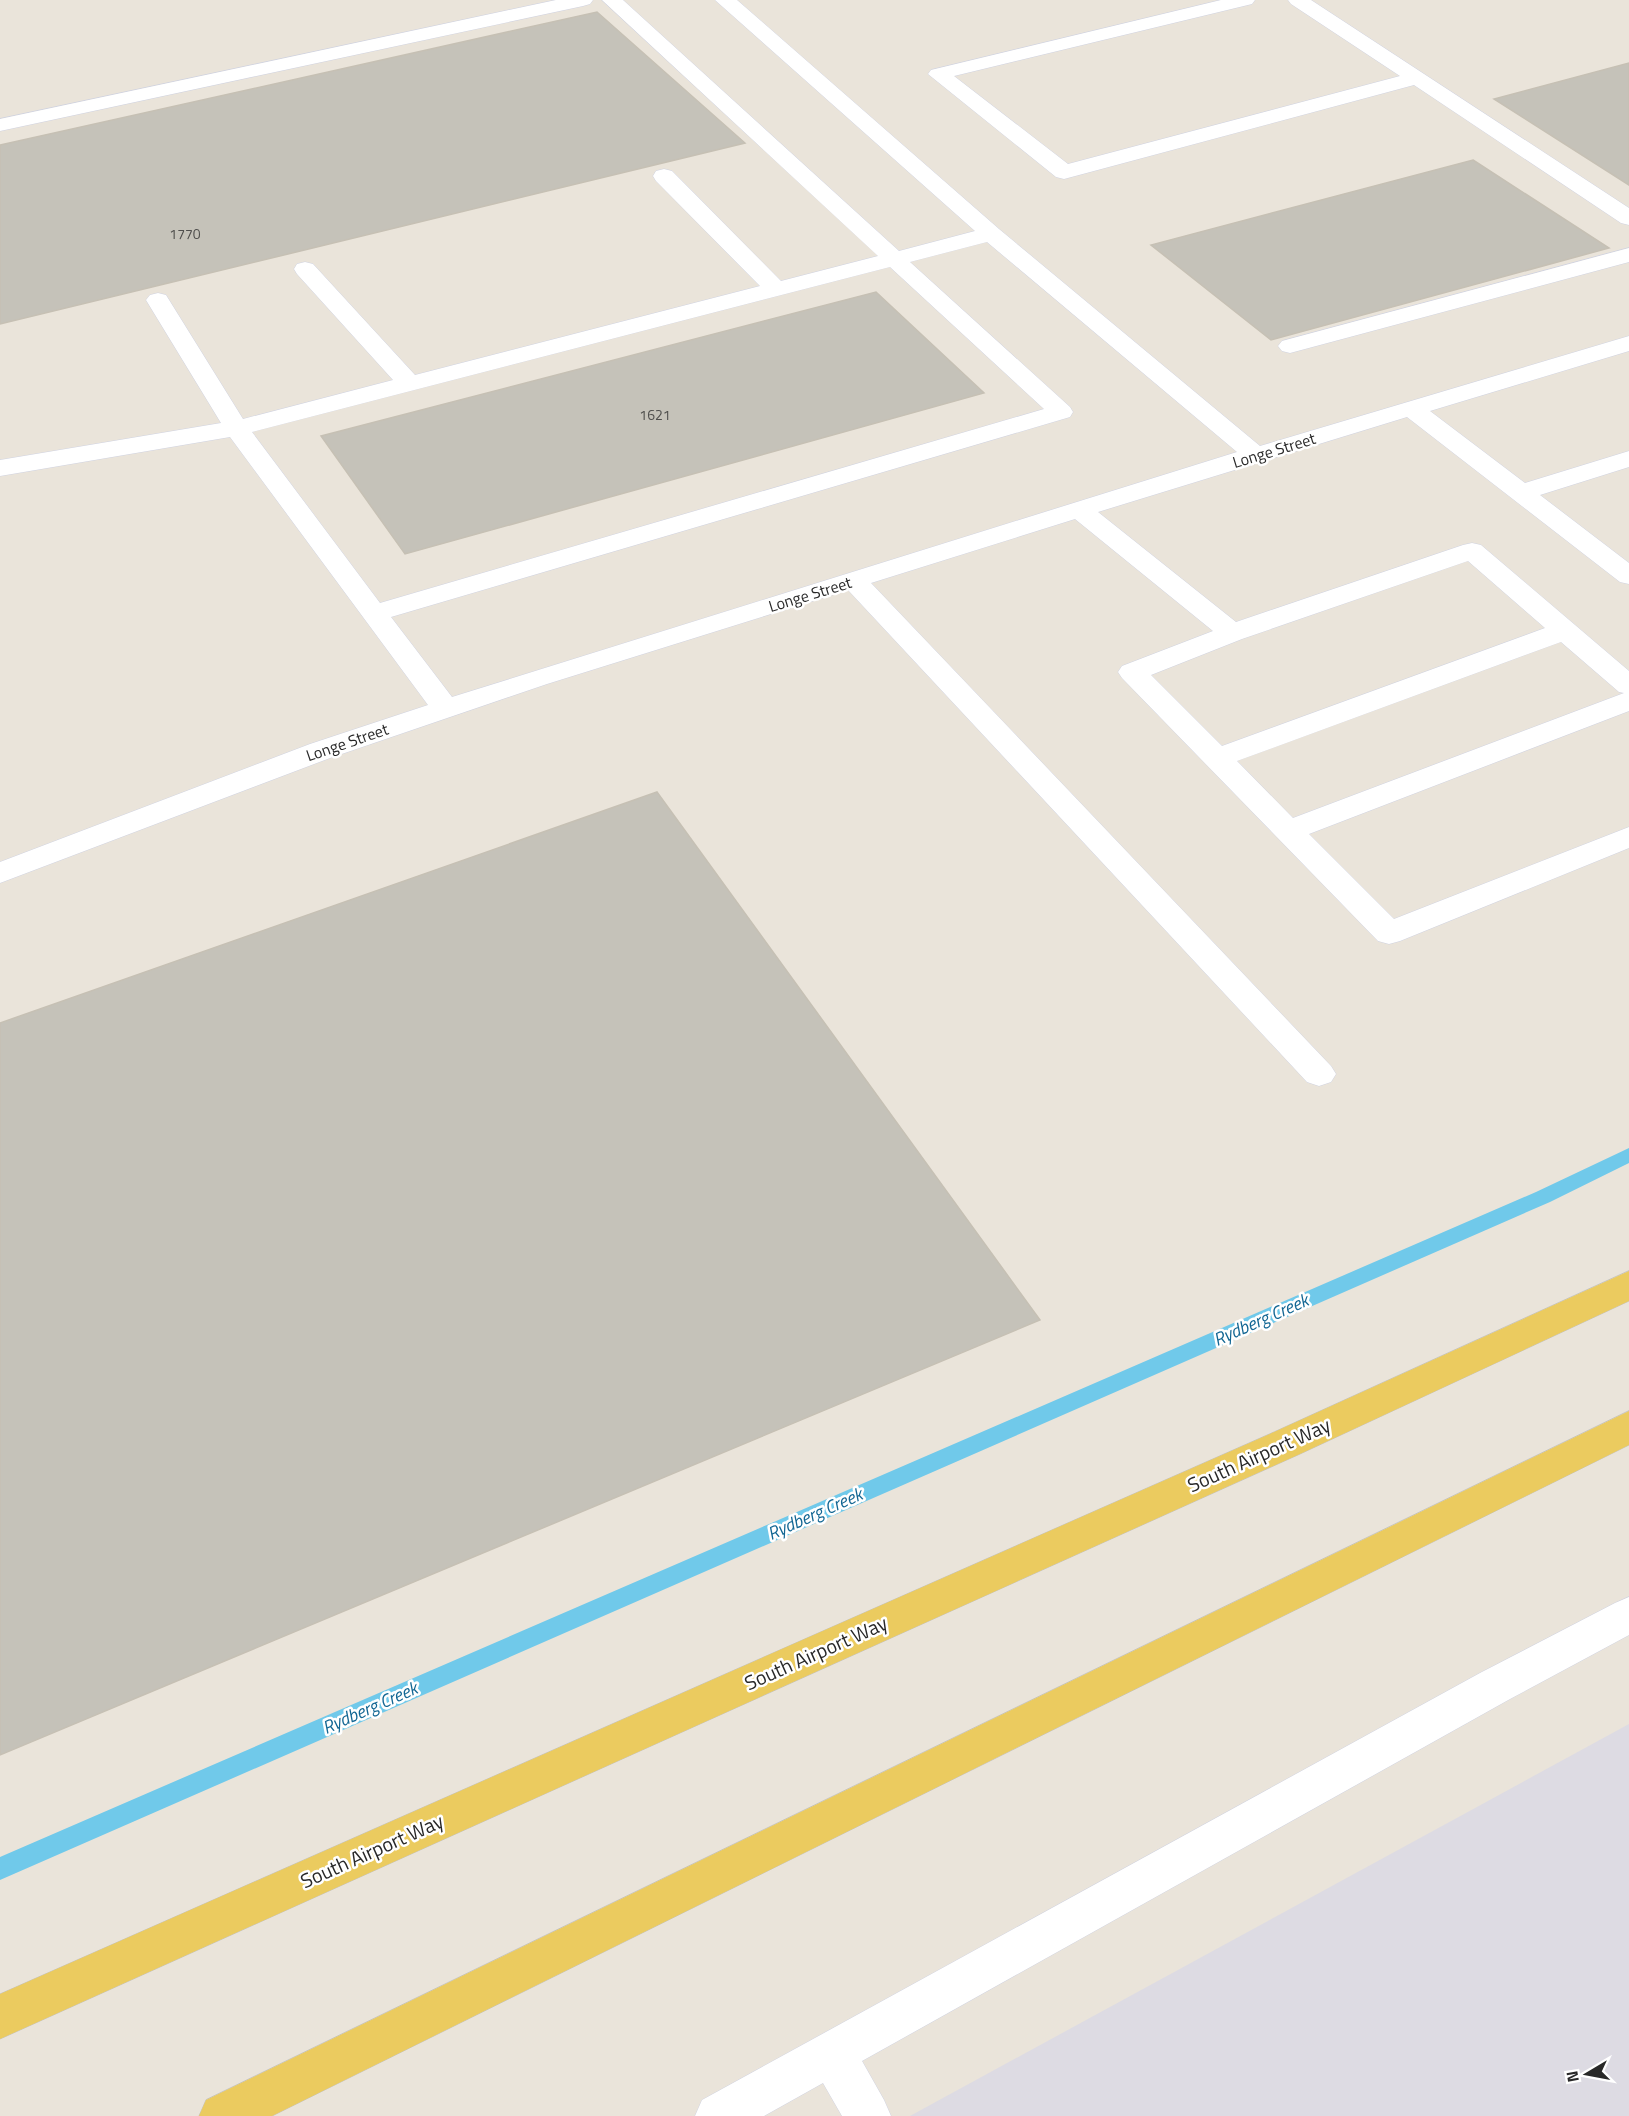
<svg xmlns="http://www.w3.org/2000/svg" width="1629" height="2116" font-family="'Titillium Web',sans-serif">
<style>
.industrial{fill:#dddbe3}
.lines{fill:none;stroke-linecap:round;stroke-linejoin:round}
.stream{fill:#70c9ea;fill-rule:evenodd}
.building{fill:#c5c2b9;stroke:#c6c0b4;stroke-width:1.5}
.minor-casing{stroke:#d0d3e1;stroke-width:1}
.major-casing{stroke:#c3c3c3;stroke-width:1}
.minor{fill:#fff;fill-rule:evenodd}
.major{fill:#ebcb5f;fill-rule:evenodd}
.labels{text-anchor:middle;stroke-width:5;stroke-linejoin:round;paint-order:stroke}
.number-label{font-size:14px;fill:#4f4e4c}
.street-label{font-size:16px;fill:#282828;stroke:#fff}
.water-label{font-size:18px;font-style:italic;fill:#126693;stroke:#fff}
.near-street-label{font-size:20px;fill:#282828;stroke:#fff}
</style>
<rect width="100%" height="100%" fill="#eae4da"/>
<polygon class="industrial" points="1629,1724 1629,2116 910,2116"/>
<g class="lines">
<polygon class="stream" points="1629,1148 1629,1163 1550,1202 0,1880 0,1857 1536,1192"/>
</g>
<g class="building">
<polygon points="597,12 745,143 0,324 0,145"/>
<polygon points="1629,63 1629,185 1494,99"/>
<polygon points="1473,160 1609,248 1271,340 1151,245"/>
<polygon points="876,292 984,393 405,554 321,436"/>
<polygon points="657,792 1040,1320 0,1755 0,1023"/>
</g>
<g class="lines">
<g class="minor-casing">
<g id="minor">
<polygon points="556,0 593,0 590,4 583,6 0,131 0,119"/>
<path d="M602,0H623L899,251L975,231L715,0H737L999,229L1260,446L1629,336V351L1430,411L1525,483L1629,451V467L1540,495L1629,563V584L1620,582L1407,417L1098,512L1236,622L1463,545L1472,543L1481,545L1629,671V711L1309,834L1394,919L1629,827V848L1400,941L1389,944L1378,941L1122,678L1118,672L1122,666L1213,631L1075,519L871,583L1331,1066L1336,1074L1331,1082L1319,1086L1307,1082L848,590L547,684L330,758L0,883V862L310,744L428,705L230,437L0,476V460L221,423L146,300L150,295L158,293L166,295L243,419L393,380L297,274L294,269L297,264L305,262L313,264L415,375L760,286L656,181L653,176L656,171L664,169L672,171L781,281L878,256ZM987,242L1237,452L452,697L391,617L1070,417L1073,412L1070,407L910,262ZM890,267L1044,409L380,603L252,432ZM1468,561L1545,628L1222,746L1151,675L1242,639ZM1561,642L1619,692L1624,693L1293,818L1237,761Z"/>
<polygon points="1221,0 1255,0 1252,4 954,76 1068,164 1400,76 1291,4 1288,0 1311,0 1629,208 1629,225 1621,223 1414,85 1064,179 1056,177 928,74 931,70"/>
<polygon points="1629,248 1629,262 1290,353 1282,351 1278,346 1282,341"/>
<polygon points="1629,1597 1629,1635 1510,1699 862,2061 884,2100 891,2116 842,2116 823,2083 764,2116 695,2116 702,2100 1480,1673 1615,1603"/>
</g>
</g>
<g class="major-casing">
<g id="major">
<polygon points="1629,1271 1629,1301 1300,1454 0,2039 0,1994 1274,1432"/>
<polygon points="1629,1411 1629,1445 272,2116 199,2116 206,2100"/>
</g>
</g>
<use href="#minor" class="minor"/>
<use href="#major" class="major"/>
</g>
<g class="labels">
<g class="number-label">
<text x="185" y="239">1770</text>
<text x="655" y="420">1621</text>
</g>
<g class="street-label">
<text transform="translate(1274 450) rotate(-17)" y="6">Longe Street</text>
<text transform="translate(810 594) rotate(-17)" y="6">Longe Street</text>
<text transform="translate(347 742) rotate(-19)" y="6">Longe Street</text>
</g>
<g class="water-label">
<text transform="translate(1261 1320) rotate(-24)" y="6">Rydberg Creek</text>
<text transform="translate(815 1514) rotate(-24)" y="6">Rydberg Creek</text>
<text transform="translate(370 1708) rotate(-24)" y="6">Rydberg Creek</text>
</g>
<g class="near-street-label">
<text transform="translate(1259 1455) rotate(-24)" y="7">South Airport Way</text>
<text transform="translate(816 1653) rotate(-24)" y="7">South Airport Way</text>
<text transform="translate(372 1851) rotate(-24)" y="7">South Airport Way</text>
</g>
</g>
<g transform="translate(1587 2074) rotate(260)" stroke="#ffffff" stroke-width="4.5" paint-order="stroke">
<path d="M0-4.5L10 22L0 15L-10 22Z" fill="#282828"/>
<text y="-9" font-size="16" font-weight="bold" text-anchor="middle" fill="#282828">N</text>
</g>
</svg>
